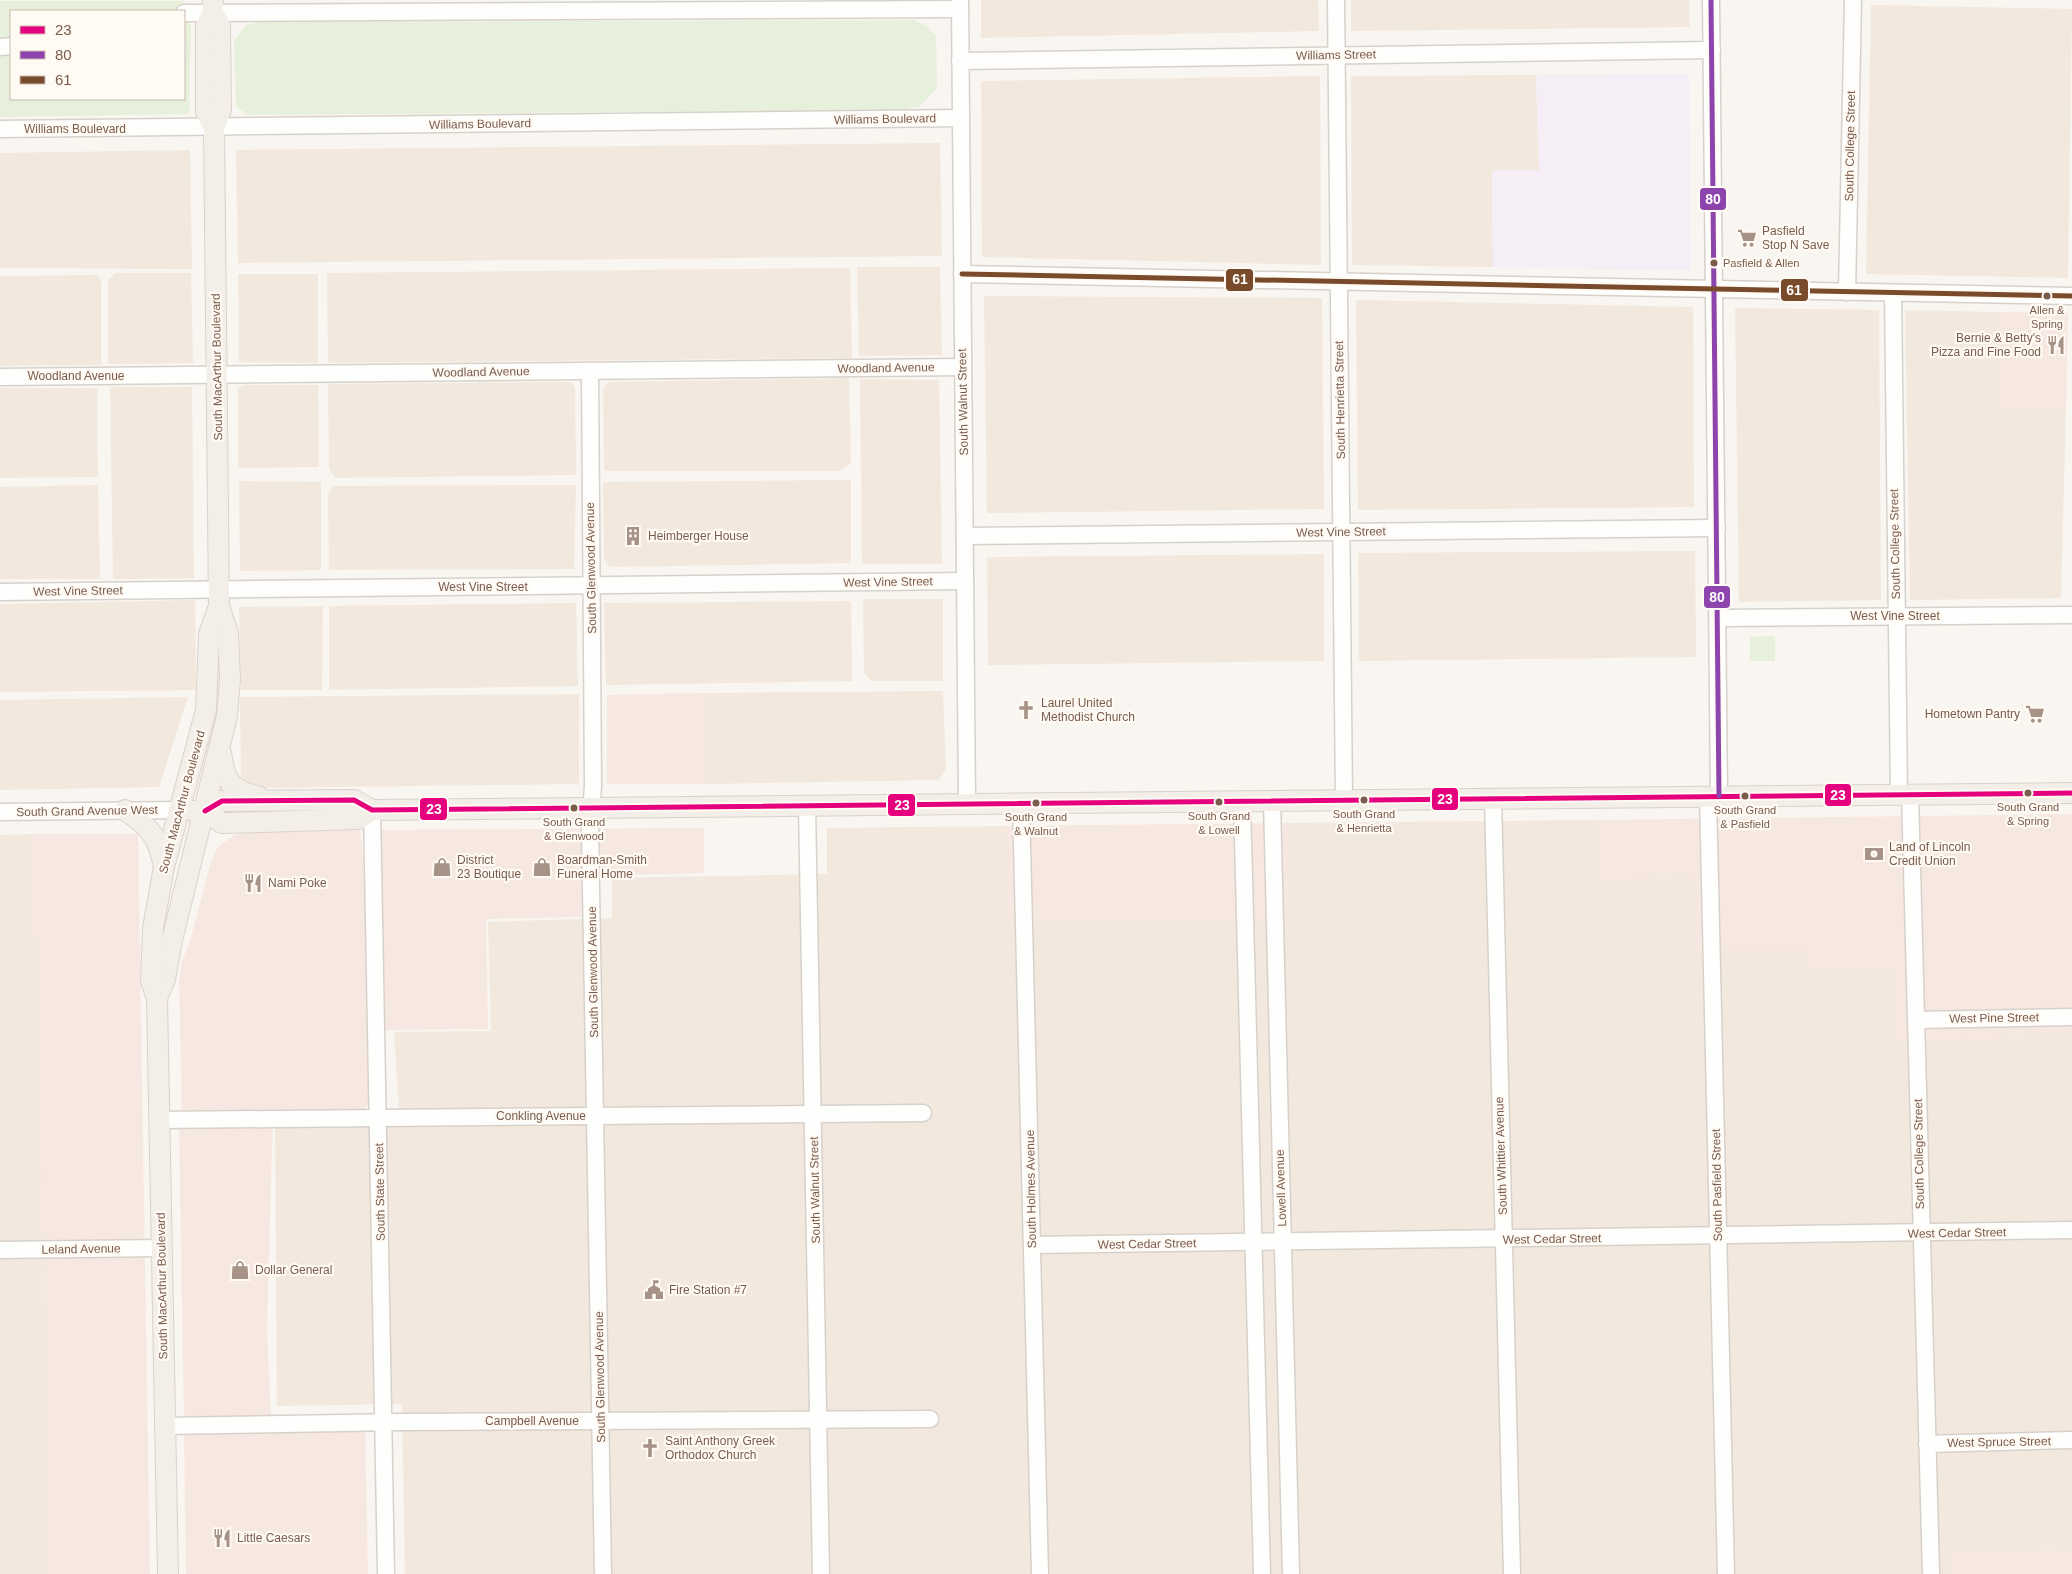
<svg xmlns="http://www.w3.org/2000/svg" width="2072" height="1574" font-family="Arial,sans-serif">
<style>
.residential{fill:#f2e8de}
.commercial{fill:#f6e8e1}
.education{fill:#f6eef6}
.green{fill:#e7f0db;fill-rule:evenodd}
.lines{fill:none;stroke-linecap:round;stroke-linejoin:round}
.minor-casing{stroke:#d7d1cb;stroke-width:19}
.major-casing{stroke:#dad1cc;stroke-width:22}
.minor{stroke:#fefefd;stroke-width:16}
.major{stroke:#f3eee8;stroke-width:20}
.bus-1-casing{stroke:#fffaf3;stroke-width:9}
.bus-2-casing{stroke:#fffaf3;stroke-width:9}
.bus-3-casing{stroke:#fffaf3;stroke-width:9}
.bus-1{stroke:#e5007d;stroke-width:5}
.bus-2{stroke:#8e44ad;stroke-width:5}
.bus-3{stroke:#7a4b2a;stroke-width:5}
.bus-dot{fill:#7a5c4d;stroke:#fffaf3;stroke-width:2}
.labels{text-anchor:middle;stroke-width:4.5;stroke-linejoin:round;paint-order:stroke}
.bus-label{font-size:11px;fill:#7a5c4d;stroke:#fffaf3}
.street-label{font-size:12px;fill:#7a5c4d;stroke:#fffaf3}
.poi-label{font-size:12px;fill:#7a5c4d;stroke:#fffaf3;text-anchor:start}
.line-badge{stroke:#fffaf3;stroke-width:2}
.badge-label{font-size:14px;text-anchor:middle;font-weight:bold;fill:#fff}
</style>
<rect width="100%" height="100%" fill="#f9f5f0"/>
<g class="residential">
<polygon points="981,0 1318,0 1319,31 981,38"/>
<polygon points="1351,0 1689,0 1690,27 1351,31"/>
<polygon points="1871,5 2072,9 2068,278 1866,274"/>
<polygon points="1536,75 1539,171 1492,171 1493,267 1352,265 1351,76"/>
<polygon points="1320,76 1321,265 982,257 981,81"/>
<polygon points="940,143 942,256 238,263 236,150"/>
<polygon points="190,150 192,269 0,268 0,153"/>
<polygon points="857,267 940,267 942,355 859,356"/>
<polygon points="850,268 852,358 328,363 327,273"/>
<polygon points="116,273 191,273 193,363 108,364 108,280"/>
<polygon points="238,274 318,274 318,363 239,362"/>
<polygon points="98,275 101,281 101,365 0,366 0,276"/>
<polygon points="984,296 1322,298 1324,509 987,513"/>
<polygon points="1356,300 1693,307 1694,507 1358,510"/>
<polygon points="1735,308 1879,310 1881,600 1739,602"/>
<polygon points="1905,310 1997,312 2000,409 2066,409 2061,598 1910,600"/>
<polygon points="849,378 851,463 839,471 604,471 603,390 608,382"/>
<polygon points="860,379 939,380 942,564 862,564"/>
<polygon points="570,382 575,387 576,475 335,478 329,468 328,384"/>
<polygon points="244,385 318,385 319,467 238,468 238,388"/>
<polygon points="110,387 192,387 194,578 113,579"/>
<polygon points="0,388 97,388 98,477 0,478"/>
<polygon points="851,480 851,563 610,567 604,560 603,482"/>
<polygon points="239,481 321,482 321,570 240,571"/>
<polygon points="98,485 100,579 0,579 0,487"/>
<polygon points="576,485 574,569 329,570 328,494 334,486"/>
<polygon points="1695,551 1696,657 1359,661 1358,553"/>
<polygon points="1324,554 1324,661 988,665 987,557"/>
<polygon points="863,599 943,599 943,681 871,681 864,672"/>
<polygon points="195,600 196,690 0,692 0,604"/>
<polygon points="851,601 852,681 606,685 604,603"/>
<polygon points="576,603 578,686 329,690 329,606"/>
<polygon points="323,606 322,690 241,690 239,607"/>
<polygon points="943,691 946,769 939,780 706,784 706,693"/>
<polygon points="579,694 579,784 260,788 241,781 240,697"/>
<polygon points="188,697 159,787 0,790 0,700"/>
<polygon points="1595,820 1598,879 1691,877 1694,950 1807,950 1808,970 1896,970 1897,1041 2072,1036 2072,1546 1947,1548 1947,1574 405,1574 402,1404 277,1406 275,1128 400,1126 394,1032 491,1031 488,922 612,918 612,878 827,874 827,828 1004,826 1006,923 1289,919 1288,823"/>
<polygon points="31,834 33,935 38,936 46,1574 0,1574 0,835"/>
</g>
<g class="commercial">
<polygon points="1997,312 2068,313 2066,409 2000,409"/>
<polygon points="706,693 706,784 607,784 607,695"/>
<polygon points="2072,814 2072,1036 1896,1041 1896,970 1807,970 1807,950 1694,950 1691,877 1598,879 1595,820"/>
<polygon points="1288,823 1289,919 1006,923 1004,826"/>
<polygon points="704,828 704,873 582,876 582,917 486,919 488,1029 385,1030 381,830"/>
<polygon points="359,830 362,842 366,919 369,1102 364,1109 359,1109 273,1110 267,1329 271,1418 184,1420 179,1130 182,1107 179,981 182,962 191,938 211,861 217,848 234,835 246,833"/>
<polygon points="31,834 138,834 150,1574 46,1574 38,936 33,935"/>
<polygon points="365,1429 368,1574 186,1574 184,1433"/>
<polygon points="2072,1546 2072,1574 1947,1574 1947,1548"/>
</g>
<polygon class="education" points="1689,74 1691,271 1493,267 1492,170 1539,170 1536,75"/>
<g class="green">
<path d="M0,1H185L187,22L191,25L189,114L0,117ZM11,11H184V99H11Z"/>
<polygon points="914,20 925,25 936,35 937,88 920,106 899,110 247,115 236,106 234,41 246,25 260,22"/>
<polygon points="1775,636 1775,661 1750,661 1750,637"/>
</g>
<g class="lines">
<g class="minor-casing">
<g id="minor">
<polyline points="960,0 967,804"/>
<polyline points="1336,0 1344,801"/>
<polyline points="1711,0 1719,796"/>
<polyline points="184,13 960,9"/>
<polyline points="0,47 11,46"/>
<polyline points="960,61 1712,50"/>
<polyline points="0,129 961,118"/>
<polyline points="962,274 2072,296"/>
<polyline points="1847,292 1853,0"/>
<polyline points="1893,293 1899,794"/>
<polyline points="590,371 593,785 590,831 603,1574"/>
<polyline points="0,377 963,367"/>
<polyline points="965,536 1717,528"/>
<polyline points="0,592 965,581"/>
<polyline points="1718,618 2072,615"/>
<polyline points="1910,794 1931,1574"/>
<polyline points="1708,796 1726,1574"/>
<polyline points="1493,798 1512,1574"/>
<polyline points="1242,801 1262,1574"/>
<polyline points="1272,801 1291,1574"/>
<polyline points="1021,804 1040,1574"/>
<polyline points="807,806 821,1574"/>
<polyline points="372,810 386,1574"/>
<polyline points="0,812 181,810"/>
<polyline points="1916,1020 2072,1017"/>
<polyline points="160,1120 923,1113"/>
<polyline points="1032,1245 2072,1230"/>
<polyline points="0,1250 162,1248"/>
<polyline points="165,1426 400,1422 930,1419"/>
<polyline points="1927,1444 2072,1440"/>
</g>
</g>
<g class="major-casing">
<g id="major">
<polyline points="213,3 213,13 206,26 206,112 214,128"/>
<path d="M221,753C225,780 230,791 258,796"/>
<path d="M125,810C151,828 158,837 164,867"/>
<polyline points="193,811 205,811 222,823 263,822 358,819 372,810"/>
<polyline points="205,811 222,801 354,800 372,810 481,809 2072,793"/>
<polyline points="157,998 165,979 172,940 227,716 230,679 228,633 219,606"/>
<polyline points="168,1574 157,998 151,981 153,928 164,867 206,710 209,634 219,606 214,128 221,110 220,25 213,13"/>
</g>
</g>
<use href="#minor" class="minor"/>
<use href="#major" class="major"/>
<g class="bus-1-casing">
<polyline id="bus-1" points="205,811 222,801 354,800 372,810 481,809 2072,793"/>
</g>
<g class="bus-2-casing">
<polyline id="bus-2" points="1711,0 1719,796"/>
</g>
<g class="bus-3-casing">
<polyline id="bus-3" points="962,274 2072,296"/>
</g>
<use href="#bus-1" class="bus-1"/>
<use href="#bus-2" class="bus-2"/>
<use href="#bus-3" class="bus-3"/>
</g>
<defs>
<g id="supermarket-bare" transform="scale(1.5)"><path d="M-6-5.5h2.5l.6 2H6L4.5 2H-2.5L-4.4-4H-6ZM-1.5 3.2a1.3 1.3 0 1 0 .1 0ZM3 3.2a1.3 1.3 0 1 0 .1 0Z" fill="#a69286" stroke="#fffaf3" stroke-width="2.5" paint-order="stroke"/></g>
<g id="restaurant-bare" transform="scale(1.5)"><path d="M-5-6h1v4h1v-4h1v4h1v-4h1v5L-1.5 .5V6h-2V.5L-5-1ZM5-6V6H3V1.5H1.5Q1.5-4 5-6Z" fill="#a69286" stroke="#fffaf3" stroke-width="2.5" paint-order="stroke"/></g>
<g id="building-bare" transform="scale(1.5)"><path d="M-4-6H4V6H1V3H-1V6H-4ZM-2.5-4.3h1.7v1.8h-1.7ZM.8-4.3h1.7v1.8H.8ZM-2.5-1h1.7V.8h-1.7ZM.8-1h1.7V.8H.8Z" fill="#a69286" stroke="#fffaf3" stroke-width="2.5" paint-order="stroke"/></g>
<g id="church-bare" transform="scale(1.5)"><path d="M-1.2-6h2.4v3.5h3.3v2.4h-3.3V6h-2.4V-.1h-3.3v-2.4h3.3Z" fill="#a69286" stroke="#fffaf3" stroke-width="2.5" paint-order="stroke"/></g>
<g id="bank-bare" transform="scale(1.5)"><path d="M-6-4H6V4H-6ZM0-2.3a2.3 2.3 0 1 0 0 4.6a2.3 2.3 0 1 0 0-4.6Z" fill="#a69286" stroke="#fffaf3" stroke-width="2.5" paint-order="stroke"/></g>
<g id="shop-bare" transform="scale(1.5)"><path d="M-5-2.5h2.3a2.7 3.5 0 0 1 5.4 0H5L5.5 6h-11ZM-1.5-2.5h3a1.5 2.3 0 0 0-3 0Z" fill="#a69286" stroke="#fffaf3" stroke-width="2.5" paint-order="stroke"/></g>
<g id="civic-bare" transform="scale(1.5)"><path d="M-.6-6.5H3V-4.5H.6V-3L4-1V1h2V6H-6V1h2V-1L-.6-3ZM-1.2 2.5V6h2.4V2.5Z" fill="#a69286" stroke="#fffaf3" stroke-width="2.5" paint-order="stroke"/></g>
</defs>
<g fill-rule="evenodd">
<use href="#supermarket-bare" x="1747" y="238"/>
<use href="#restaurant-bare" x="2056" y="345"/>
<use href="#building-bare" x="633" y="536"/>
<use href="#church-bare" x="1026" y="710"/>
<use href="#supermarket-bare" x="2035" y="714"/>
<use href="#bank-bare" x="1874" y="854"/>
<use href="#shop-bare" x="442" y="867"/>
<use href="#shop-bare" x="542" y="867"/>
<use href="#restaurant-bare" x="253" y="883"/>
<use href="#shop-bare" x="240" y="1270"/>
<use href="#civic-bare" x="654" y="1290"/>
<use href="#church-bare" x="650" y="1448"/>
<use href="#restaurant-bare" x="222" y="1538"/>
</g>
<g class="bus-dot">
<circle cx="1714" cy="263" r="4.5"/>
<circle cx="2047" cy="296" r="4.5"/>
<circle cx="2028" cy="793" r="4.5"/>
<circle cx="1745" cy="796" r="4.5"/>
<circle cx="1364" cy="800" r="4.5"/>
<circle cx="1219" cy="802" r="4.5"/>
<circle cx="1036" cy="803" r="4.5"/>
<circle cx="574" cy="808" r="4.5"/>
</g>
<g class="labels">
<g class="bus-label">
<text x="1723" y="267" text-anchor="start">Pasfield &amp; Allen</text>
<text x="2047" y="314">Allen &amp;<tspan x="2047" dy="14">Spring</tspan></text>
<text x="2028" y="811">South Grand<tspan x="2028" dy="14">&amp; Spring</tspan></text>
<text x="1745" y="814">South Grand<tspan x="1745" dy="14">&amp; Pasfield</tspan></text>
<text x="1364" y="818">South Grand<tspan x="1364" dy="14">&amp; Henrietta</tspan></text>
<text x="1219" y="820">South Grand<tspan x="1219" dy="14">&amp; Lowell</tspan></text>
<text x="1036" y="821">South Grand<tspan x="1036" dy="14">&amp; Walnut</tspan></text>
<text x="574" y="826">South Grand<tspan x="574" dy="14">&amp; Glenwood</tspan></text>
</g>
<g class="street-label">
<text transform="translate(1336 55) rotate(-1)" y="4">Williams Street</text>
<text transform="translate(885 119) rotate(-1)" y="4">Williams Boulevard</text>
<text transform="translate(480 124) rotate(-1)" y="4">Williams Boulevard</text>
<text x="75" y="133">Williams Boulevard</text>
<text transform="translate(1850 146) rotate(-89)" y="4">South College Street</text>
<text transform="translate(217 367) rotate(-91)" y="4">South MacArthur Boulevard</text>
<text transform="translate(886 368) rotate(-1)" y="4">Woodland Avenue</text>
<text transform="translate(481 372) rotate(-1)" y="4">Woodland Avenue</text>
<text x="76" y="380">Woodland Avenue</text>
<text transform="translate(1340 400) rotate(-91)" y="4">South Henrietta Street</text>
<text transform="translate(963 402) rotate(-91)" y="4">South Walnut Street</text>
<text transform="translate(1341 532) rotate(-1)" y="4">West Vine Street</text>
<text transform="translate(1895 544) rotate(-91)" y="4">South College Street</text>
<text transform="translate(591 568) rotate(-91)" y="4">South Glenwood Avenue</text>
<text transform="translate(888 582) rotate(-1)" y="4">West Vine Street</text>
<text x="483" y="591">West Vine Street</text>
<text transform="translate(78 591) rotate(-1)" y="4">West Vine Street</text>
<text x="1895" y="620">West Vine Street</text>
<text transform="translate(182 802) rotate(-75)" y="4">South MacArthur Boulevard</text>
<text transform="translate(87 811) rotate(-1)" y="4">South Grand Avenue West</text>
<text transform="translate(593 972) rotate(-91)" y="4">South Glenwood Avenue</text>
<text transform="translate(1994 1018) rotate(-1)" y="4">West Pine Street</text>
<text x="541" y="1120">Conkling Avenue</text>
<text transform="translate(1919 1154) rotate(-91)" y="4">South College Street</text>
<text transform="translate(1501 1156) rotate(-92)" y="4">South Whittier Avenue</text>
<text transform="translate(1717 1185) rotate(-91)" y="4">South Pasfield Street</text>
<text transform="translate(1281 1188) rotate(-92)" y="4">Lowell Avenue</text>
<text transform="translate(1031 1189) rotate(-91)" y="4">South Holmes Avenue</text>
<text transform="translate(815 1190) rotate(-91)" y="4">South Walnut Street</text>
<text transform="translate(380 1192) rotate(-91)" y="4">South State Street</text>
<text transform="translate(1957 1233) rotate(-1)" y="4">West Cedar Street</text>
<text transform="translate(1552 1239) rotate(-1)" y="4">West Cedar Street</text>
<text transform="translate(1147 1244) rotate(-1)" y="4">West Cedar Street</text>
<text transform="translate(81 1249) rotate(-1)" y="4">Leland Avenue</text>
<text transform="translate(162 1286) rotate(-91)" y="4">South MacArthur Boulevard</text>
<text transform="translate(600 1377) rotate(-91)" y="4">South Glenwood Avenue</text>
<text x="532" y="1425">Campbell Avenue</text>
<text transform="translate(1999 1442) rotate(-1)" y="4">West Spruce Street</text>
</g>
<g class="poi-label">
<text x="1762" y="235">Pasfield<tspan x="1762" dy="14">Stop N Save</tspan></text>
<text x="2041" y="342" text-anchor="end">Bernie &amp; Betty's<tspan x="2041" dy="14">Pizza and Fine Food</tspan></text>
<text x="648" y="540">Heimberger House</text>
<text x="1041" y="707">Laurel United<tspan x="1041" dy="14">Methodist Church</tspan></text>
<text x="2020" y="718" text-anchor="end">Hometown Pantry</text>
<text x="1889" y="851">Land of Lincoln<tspan x="1889" dy="14">Credit Union</tspan></text>
<text x="457" y="864">District<tspan x="457" dy="14">23 Boutique</tspan></text>
<text x="557" y="864">Boardman-Smith<tspan x="557" dy="14">Funeral Home</tspan></text>
<text x="268" y="887">Nami Poke</text>
<text x="255" y="1274">Dollar General</text>
<text x="669" y="1294">Fire Station #7</text>
<text x="665" y="1445">Saint Anthony Greek<tspan x="665" dy="14">Orthodox Church</tspan></text>
<text x="237" y="1542">Little Caesars</text>
</g>
</g>
<g class="line-badge">
<rect x="1699" y="187" width="28" height="24" rx="5" fill="#8e44ad"/>
<rect x="1225" y="268" width="29" height="24" rx="5" fill="#7a4b2a"/>
<rect x="1780" y="278" width="29" height="24" rx="5" fill="#7a4b2a"/>
<rect x="1703" y="585" width="28" height="24" rx="5" fill="#8e44ad"/>
<rect x="1824" y="783" width="28" height="24" rx="5" fill="#e5007d"/>
<rect x="1431" y="787" width="28" height="24" rx="5" fill="#e5007d"/>
<rect x="887" y="793" width="29" height="24" rx="5" fill="#e5007d"/>
<rect x="419" y="797" width="29" height="24" rx="5" fill="#e5007d"/>
</g>
<g class="badge-label">
<text x="1713" y="204">80</text>
<text x="1240" y="284">61</text>
<text x="1794" y="295">61</text>
<text x="1717" y="602">80</text>
<text x="1838" y="800">23</text>
<text x="1445" y="804">23</text>
<text x="902" y="810">23</text>
<text x="434" y="814">23</text>
</g>
<rect x="10" y="10" width="175" height="90" fill="#fffaf3" stroke="#cabbb1"/>
<rect x="20" y="26" width="25" height="8" fill="#e5007d" stroke="#cabbb1"/>
<text x="55" y="35" font-size="15" fill="#7a5c4d">23</text>
<rect x="20" y="51" width="25" height="8" fill="#8e44ad" stroke="#cabbb1"/>
<text x="55" y="60" font-size="15" fill="#7a5c4d">80</text>
<rect x="20" y="76" width="25" height="8" fill="#7a4b2a" stroke="#cabbb1"/>
<text x="55" y="85" font-size="15" fill="#7a5c4d">61</text>
</svg>
